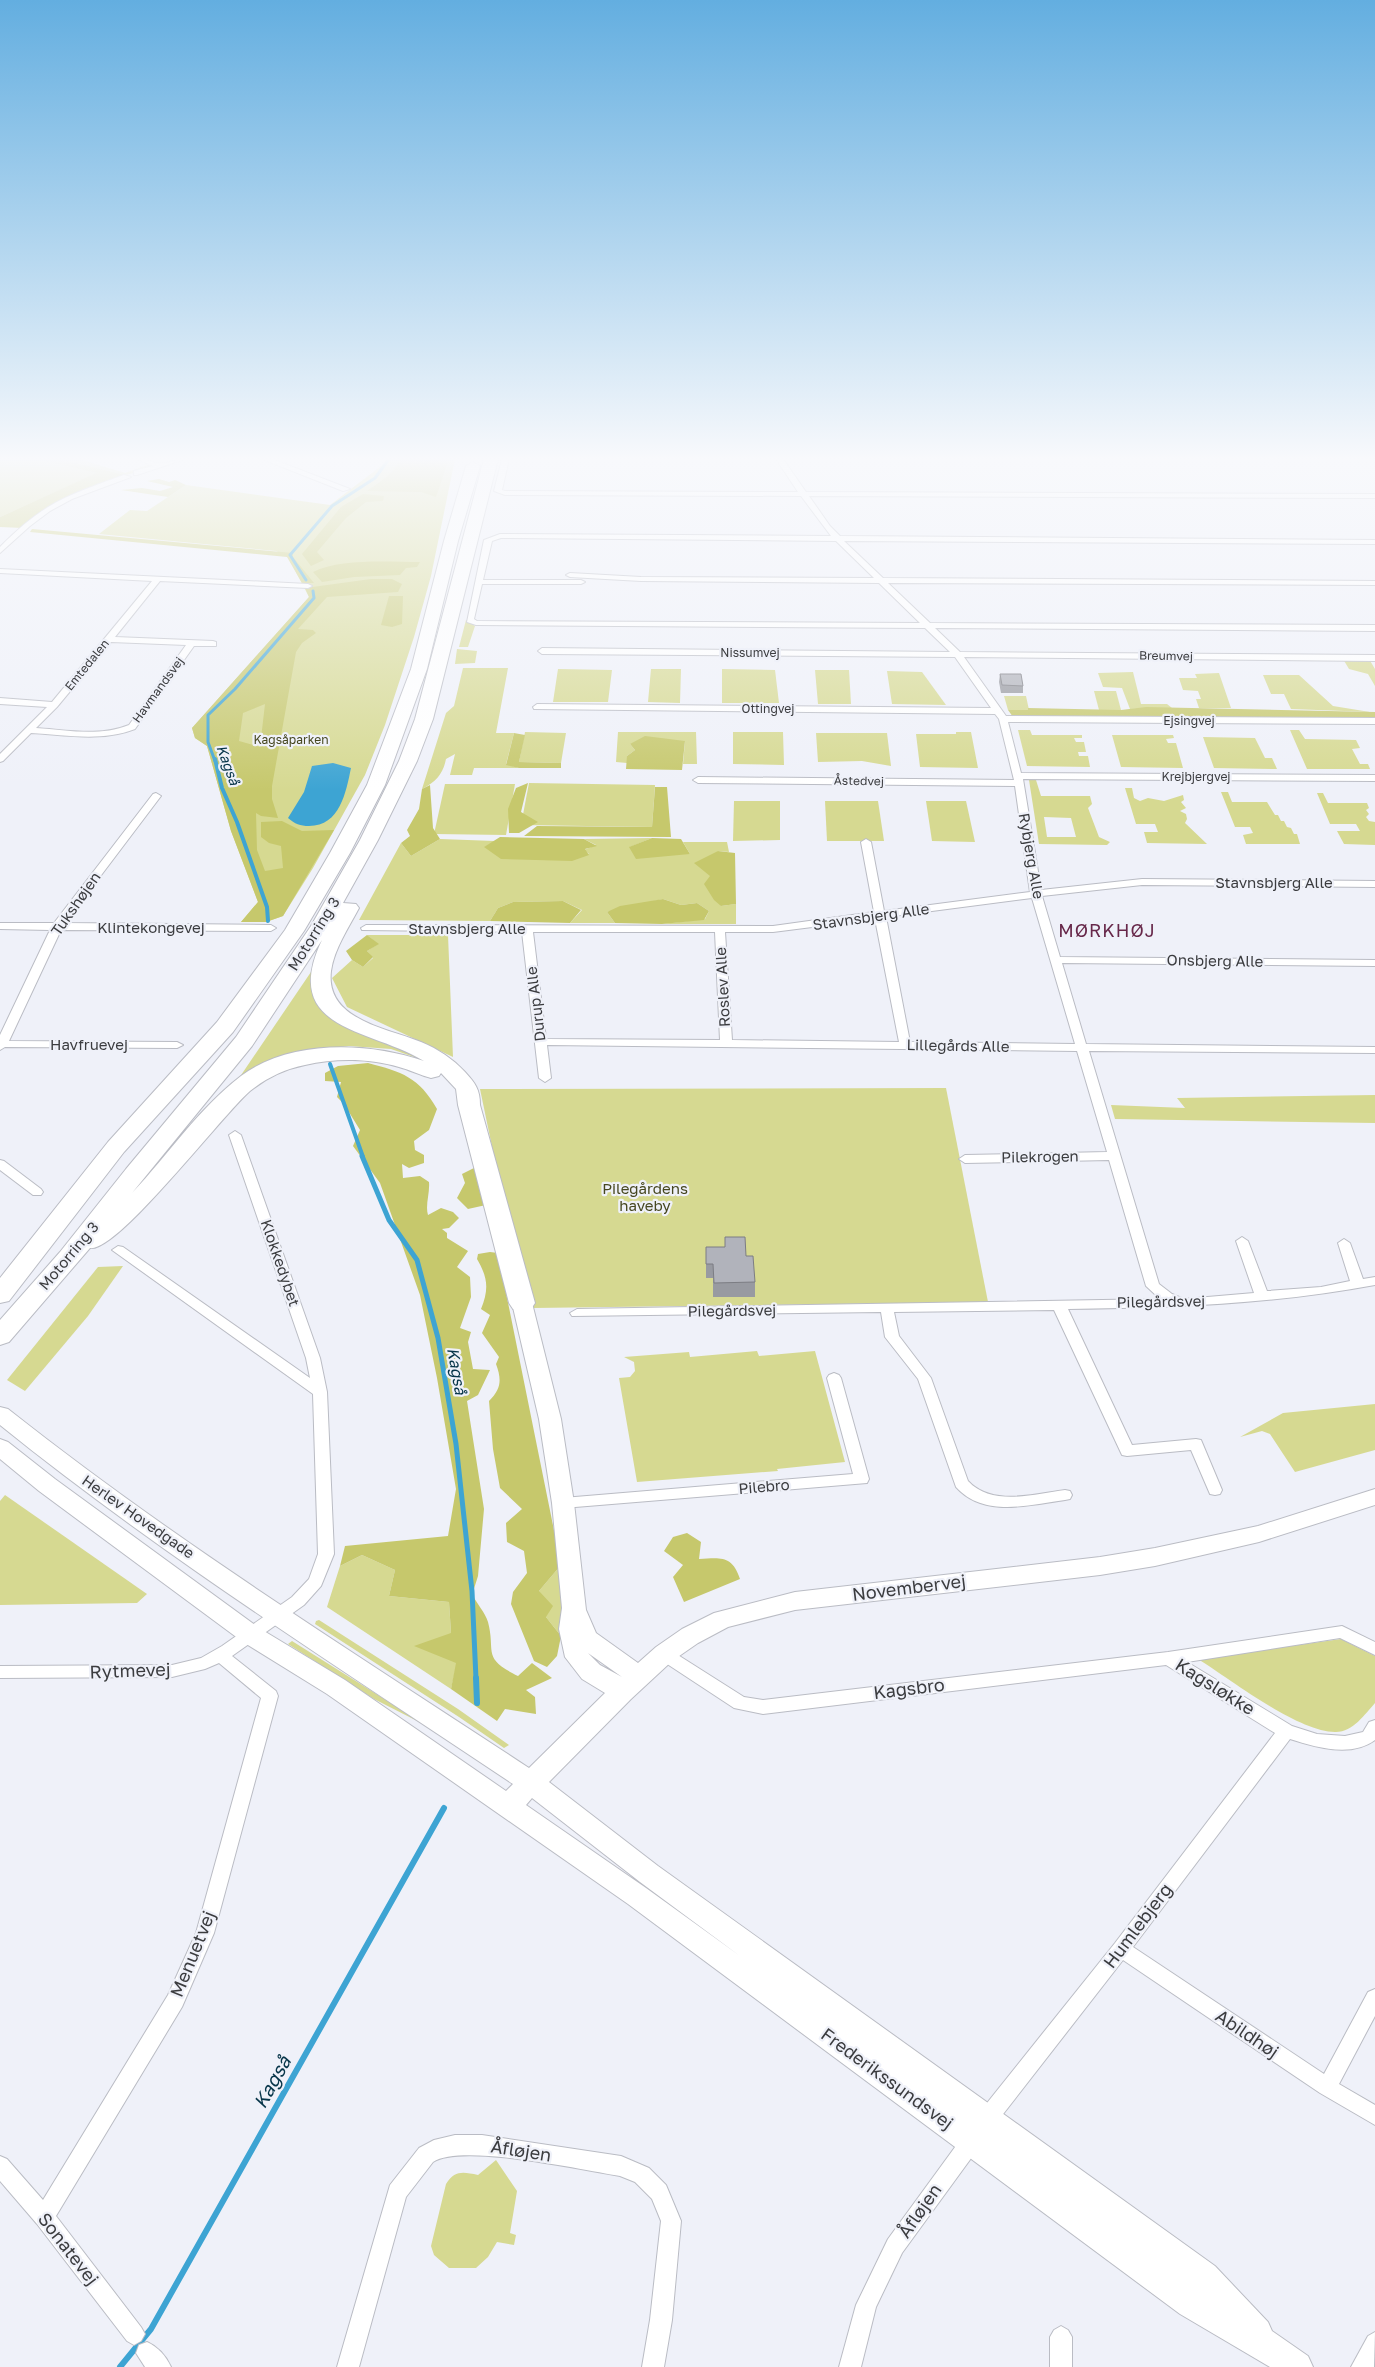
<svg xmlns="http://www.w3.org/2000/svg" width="1375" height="2367" font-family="'Golos Text',sans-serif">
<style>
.green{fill:#d6d991;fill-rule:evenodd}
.forest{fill:#c6c86c;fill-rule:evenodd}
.water{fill:#3da4d3}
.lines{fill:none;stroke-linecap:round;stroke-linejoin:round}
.stream-far3{stroke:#3da4d3;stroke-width:3}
.stream-far2{stroke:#3da4d3;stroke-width:4}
.stream-far1{stroke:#3da4d3;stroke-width:5}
.stream{stroke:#3da4d3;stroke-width:6}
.street-casing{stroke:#babcc4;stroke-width:2}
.secondary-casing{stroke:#babcc4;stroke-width:2}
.highway-casing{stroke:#babcc4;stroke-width:2}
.street{fill:#fff;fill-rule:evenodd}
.secondary{fill:#fff;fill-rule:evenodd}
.highway{fill:#fff;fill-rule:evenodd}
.wall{fill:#989aa1}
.building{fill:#b1b3bb;stroke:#7c7d83}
.labels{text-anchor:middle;stroke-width:4.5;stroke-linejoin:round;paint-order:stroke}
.far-street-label{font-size:12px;fill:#3b3c3f;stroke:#eff1f9}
.far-park-label{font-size:12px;fill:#464720;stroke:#eff1f9}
.far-water-label{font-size:14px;font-style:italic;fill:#073549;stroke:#eff1f9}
.street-label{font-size:15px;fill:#3b3c3f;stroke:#eff1f9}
.park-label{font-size:15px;fill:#464720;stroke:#eff1f9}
.water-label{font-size:16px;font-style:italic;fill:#073549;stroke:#eff1f9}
.quarter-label{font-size:18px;letter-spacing:1px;fill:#67284a;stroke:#eff1f9}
.near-street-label{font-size:18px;fill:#3b3c3f;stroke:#eff1f9}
.near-water-label{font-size:19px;font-style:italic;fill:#073549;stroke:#eff1f9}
</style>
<rect width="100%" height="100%" fill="#eff1f9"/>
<g class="green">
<polygon points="0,459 35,459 97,473 0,517"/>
<polygon points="60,459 79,459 125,473 153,463 161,466 126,475"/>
<polygon points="386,459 455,459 431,576 414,637 385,725 365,775 313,868 283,916 266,922 241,922 258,902 231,831 207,746 195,738 192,728 309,597 288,557 276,551 99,534 130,510 147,511 186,485 330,505 385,463"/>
<polygon points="466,620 475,626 468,647 459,647"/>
<polygon points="457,649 477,651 475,663 455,664"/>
<polygon points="1343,659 1369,659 1375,669 1375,686 1368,674 1349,669"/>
<path d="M463,668H508L496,733H514L506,764L519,768H474L472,775H450L455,754L446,759C443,774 436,782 422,789L446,713L454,706Z"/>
<polygon points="558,669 612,670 608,702 553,702"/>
<polygon points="651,669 681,669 680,703 648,702"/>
<polygon points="722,669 775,670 779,703 722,703"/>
<polygon points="815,670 849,670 851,704 818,704"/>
<polygon points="887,671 922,672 946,705 892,704"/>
<polygon points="1133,672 1141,704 1167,704 1172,708 1130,709 1122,688 1103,687 1098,673"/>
<polygon points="1219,673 1231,708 1199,708 1196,699 1201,699 1198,691 1183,690 1179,678 1197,678 1195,674"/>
<polygon points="1263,675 1299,675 1333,706 1370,712 1291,709 1284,694 1271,694"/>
<polygon points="1094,691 1116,691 1121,710 1099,710"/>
<polygon points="1004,696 1026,696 1029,710 1008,710"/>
<polygon points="1018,730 1030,730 1032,735 1082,735 1082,738 1074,738 1076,742 1084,742 1086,752 1078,752 1079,756 1088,756 1090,767 1027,766"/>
<polygon points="1290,730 1299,730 1305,739 1356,740 1360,748 1352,749 1360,764 1368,764 1370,769 1307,769"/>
<polygon points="525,732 566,733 561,763 519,762"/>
<polygon points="618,732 696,732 697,764 683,764 685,741 630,744 635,750 627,756 627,763 616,762"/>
<polygon points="733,732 783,732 784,765 733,764"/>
<polygon points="956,732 971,732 978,768 920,767 916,734 956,734"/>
<polygon points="816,733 887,733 891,766 862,761 818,762"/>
<polygon points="1112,735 1173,735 1174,738 1166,739 1168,743 1176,743 1183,768 1121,767"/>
<polygon points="1203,737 1255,738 1265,758 1272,758 1277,769 1214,768"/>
<path d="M1029,780H1036L1041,796H1090L1092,804L1088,808L1099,837L1110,842L1107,845L1039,844ZM1044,817L1071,818L1076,837H1047Z"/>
<polygon points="529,783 655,785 652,827 521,825"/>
<polygon points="445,784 515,784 506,835 434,834"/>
<polygon points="1125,788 1132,788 1134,798 1140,801 1148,798 1164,801 1183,795 1184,800 1181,802 1186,808 1180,811 1186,814 1187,819 1185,823 1207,844 1147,843 1144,832 1158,832 1155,824 1136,824"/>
<polygon points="1221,792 1228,792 1232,802 1267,802 1275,815 1278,815 1281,821 1284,821 1287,827 1291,828 1294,834 1297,834 1300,844 1246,844 1243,835 1253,833 1250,827 1235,827"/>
<polygon points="1317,793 1323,793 1328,803 1367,803 1369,808 1366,810 1369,814 1366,817 1369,821 1375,822 1375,845 1344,844 1337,831 1360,831 1356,824 1330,824"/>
<polygon points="734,801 780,801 780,840 733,841"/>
<polygon points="825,801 878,801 884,841 827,841"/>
<polygon points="926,801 966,801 975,842 932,841"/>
<polygon points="652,838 630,847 690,854 683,842 727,842 729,852 718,851 710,876 721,906 736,904 736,924 662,924 705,919 709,911 697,903 681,905 663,899 607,912 615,923 570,923 582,910 563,901 513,902 498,908 490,921 359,920 401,843 411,856 440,839 495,841 485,847 589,854 584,850 596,845 584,839"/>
<polygon points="367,935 448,935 453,1057 347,1007 332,978 352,960 363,967 373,958 367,951 378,944"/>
<polygon points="313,969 328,1011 440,1066 391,1049 349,1046 305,1051 235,1084"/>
<polygon points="946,1088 988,1302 533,1308 501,1190 480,1089"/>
<polygon points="1375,1095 1375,1123 1115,1119 1111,1105 1185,1108 1177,1098"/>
<polygon points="123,1266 88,1316 25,1391 7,1380 98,1267"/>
<polygon points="757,1351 759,1356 815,1351 845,1462 777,1469 778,1471 637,1482 619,1378 630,1377 635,1371 634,1362 624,1357 689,1352 690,1357"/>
<polygon points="1375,1404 1375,1450 1295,1472 1270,1434 1262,1431 1240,1437 1283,1413"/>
<polygon points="5,1495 147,1594 137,1603 0,1605 0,1501"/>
<polygon points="362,1555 395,1570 389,1596 449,1602 451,1633 457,1663 451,1689 327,1607 340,1566"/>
<polygon points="561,1565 560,1594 571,1667 561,1636 546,1617 539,1591"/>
<polygon points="319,1620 458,1709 509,1745 504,1748 459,1717 315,1624 316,1621"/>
<path d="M1341,1639L1375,1656V1703C1365,1714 1353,1732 1336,1732C1299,1733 1230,1679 1198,1659Z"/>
<polygon points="292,1641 429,1727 374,1699 288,1644"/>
<path d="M496,2160L517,2191L510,2233L516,2235L514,2245L497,2242L488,2257L476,2268H449L434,2255L431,2246L446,2184C455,2170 463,2172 478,2175Z"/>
</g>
<g class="forest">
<polygon points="35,459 60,459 126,475 107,481 58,503 23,528 0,527 0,517 96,473"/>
<path d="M399,459H449L436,497L421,492L367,491C378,483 397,472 399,459Z"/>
<polygon points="159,479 169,482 175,480 186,485 168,497 121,490 142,488 160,491 173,487 147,481"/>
<polygon points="363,494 384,496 383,501 366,502 346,518 317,552 324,560 311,566 302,554 341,507"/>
<polygon points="32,529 293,553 293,557 314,583 302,583 287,557 30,532"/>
<path d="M420,562L417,567L406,568L400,575L354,577L322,582L313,572C340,558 389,562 420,562Z"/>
<path d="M371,579H392L402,584L398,592L327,597L298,629L313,630L316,633L302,643L296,652L272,786V799L278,818L261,816L256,813L257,850L265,871L283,868L281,846L269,843L261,837V822L282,821L302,831L334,830L283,916L266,922H241L258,902L231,831L207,746L195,738L192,728L309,597L305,588ZM265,704L260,747L239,741L243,713Z"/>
<polygon points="389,596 403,596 402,624 392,627 381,625"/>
<polygon points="1146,707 1375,712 1375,720 1013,717 1008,710 1028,710 1028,708 1121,710"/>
<polygon points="514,733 525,735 519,762 561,763 561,768 519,768 506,765"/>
<polygon points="645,736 685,741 682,770 626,769 627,756 635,750 630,744"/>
<polygon points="528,783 521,812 538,822 519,833 509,833 508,809 516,788"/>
<polygon points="430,785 433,828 440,839 411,856 401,843 410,836 407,830 419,809 422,789"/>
<polygon points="655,787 667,787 671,837 524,836 537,826 652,827"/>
<polygon points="500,837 584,839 597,846 585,849 589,855 572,861 501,859 484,847"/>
<polygon points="652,838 681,839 690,854 636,859 629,847"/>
<polygon points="718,851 735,853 736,904 721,906 714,900 704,884 710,876 694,863"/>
<polygon points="663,899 681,905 697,903 709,911 704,920 662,924 615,923 607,912 620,906"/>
<polygon points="563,901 581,910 570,923 490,921 498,908 513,902"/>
<polygon points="367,935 379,944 367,951 373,957 363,967 352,960 346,951"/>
<path d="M368,1063C402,1072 419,1077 437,1109L429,1130L414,1141L415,1150L424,1155V1163L409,1168L402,1164L403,1178L420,1176L429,1182C430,1194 425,1205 428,1215L441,1208L453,1212L459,1218L449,1228L442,1229L447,1233V1238L468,1251L457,1267L470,1277L471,1297L460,1328L471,1332L468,1342L473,1369L490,1370L478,1395L467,1401L484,1509L478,1576L472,1595C477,1603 485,1613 488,1622C496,1652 481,1658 518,1676L532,1663L552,1678L526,1690L535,1697L536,1714L505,1709L497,1721L451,1689L456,1663L414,1646L451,1633L449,1602L389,1596L395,1570L362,1555L340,1566L345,1546L448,1536L456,1489L437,1378L420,1295L380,1183L353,1146L360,1130L344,1104L337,1097L341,1082L325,1081V1073L338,1066Z"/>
<polygon points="478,1166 486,1205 468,1209 457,1198 465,1183 462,1174"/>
<path d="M490,1252L498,1253L561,1565L539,1591L553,1606L546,1617L561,1636L557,1656L547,1667L534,1661L511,1604L513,1592L527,1573L524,1551L507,1542L506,1523L522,1509L500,1488L493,1449L489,1401C501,1389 502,1380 496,1364L499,1357L482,1333L490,1315L481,1309C489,1289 488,1278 477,1259L478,1254Z"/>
<path d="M687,1533L701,1542L699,1559C721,1558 732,1555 740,1579L684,1602L673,1577L683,1565L664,1551L673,1537Z"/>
</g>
<path class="water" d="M333,763L351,768C346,792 340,826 309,826C300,826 295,824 288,818L304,792L312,766Z"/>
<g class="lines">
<g class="stream-far3">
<polyline points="306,580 290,555 332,506 375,478 389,459"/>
<polyline points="215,761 208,742 208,715 235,689 314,598 313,591"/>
</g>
<g class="stream-far2">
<polyline points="215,759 222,788 237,822 267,907 268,921"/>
<polyline points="330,1064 363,1157"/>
</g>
<polyline class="stream-far1" points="362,1156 389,1220 417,1260 438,1338 456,1444 472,1591 476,1679"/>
<g class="stream">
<polyline points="476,1678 477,1703"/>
<polyline points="120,2367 151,2329 444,1808"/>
</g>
<g class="street-casing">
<g id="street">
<path d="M138,459C146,459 155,464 161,463C170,463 177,459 185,459L137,475H134V471L153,466Z"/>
<polygon points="262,459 272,459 350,489 343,491"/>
<path d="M502,459H509L502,490L505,491L798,492L776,459H783L806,492L1375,494V498L809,496L830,526L840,536L1375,540V544L844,541L883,578L1375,581V585L888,583L930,623L1375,625V631L935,628L960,652L1375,655V661L964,657L1006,716L1375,718V724L1008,722L1021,773L1375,775V781L1023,779L1041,890L1142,879L1375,881V887L1142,885L1042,896L1060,957L1375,960V966L1062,963L1086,1044L1375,1047V1053L1089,1051L1159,1284L1172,1294L1184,1299L1254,1293L1236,1241L1242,1237L1248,1241L1267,1291L1321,1287L1350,1281L1338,1243L1344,1239L1350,1243L1363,1279L1375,1277V1285C1274,1304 1171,1308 1068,1309L1132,1445L1196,1439L1201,1440L1222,1490L1220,1494L1215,1495L1210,1494L1191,1450L1127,1456L1122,1455L1054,1310L894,1312L899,1336L931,1378L968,1481C992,1507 1034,1494 1065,1490L1070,1491L1072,1495L1070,1499L1065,1500C1028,1505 984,1518 956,1487L918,1379L885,1337L881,1312L572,1316L570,1313L577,1309L1160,1299L1146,1286L1109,1160L965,1163L959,1159L965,1155L1107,1152L1077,1051L547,1045L551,1078L545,1082L539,1078L522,932L362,930L361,928L366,925L773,926L874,912L861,842L866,839L871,842L884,911L1030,892L1015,786L698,783L693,780L698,777L1014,780L999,719L995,714L534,709L533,707L537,704L991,708L955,657L542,654L538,651L542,648L950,652L925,628L476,625L467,622L484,540L500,534L831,536L801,496L505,495L494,491ZM501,538L836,541L874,578L641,577L570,573L566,575L570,577L641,581L879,583L920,623L477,621L474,619L482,584H581L585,582L581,580H483L492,541ZM1032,898L1075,1044L910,1042L886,917ZM875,919L899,1042L732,1040L725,932H773ZM533,932H715L720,1040L546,1039Z"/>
<path d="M124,475L131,477L72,499L50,511L30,526L0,553V547C43,503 68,495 124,475Z"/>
<path d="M0,569L308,584L312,586L308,588L160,581L115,637L213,641L216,642V646H194L135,729C102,742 66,735 31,733L3,761L0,762V754L47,707L0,704V698L52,702L152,581L0,573ZM111,642L186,645L129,725C99,737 67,730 36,728L57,707Z"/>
<polygon points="156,793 161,796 65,923 271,925 276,928 271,931 61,930 9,1041 177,1042 183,1045 177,1048 5,1047 0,1050 0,1035 50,930 0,929 0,923 54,923 153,794"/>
<polygon points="235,1131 241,1135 320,1358 327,1392 334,1554 321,1586 304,1605 232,1656 276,1691 278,1696 214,1933 182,2007 56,2216 141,2327 145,2334 141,2341 134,2345 127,2341 37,2224 0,2181 0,2156 7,2159 43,2200 168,1995 196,1933 261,1698 219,1663 205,1669 172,1677 0,1678 0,1666 172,1665 201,1658 222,1646 292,1597 309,1579 318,1554 313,1394 112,1250 118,1246 123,1247 310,1378 306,1358 229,1135"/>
<polygon points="0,1160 4,1161 41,1189 43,1192 41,1195 33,1195 0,1170"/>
<polygon points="834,1373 839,1375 841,1378 869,1479 867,1483 563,1508 558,1507 556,1503 558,1499 563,1498 853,1474 827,1378 829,1375"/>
<path d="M1342,1626L1375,1642V1655L1340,1638L1187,1662L1292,1726L1317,1734L1345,1736L1363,1732L1369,1722L1375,1720V1740C1351,1758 1315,1747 1290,1739L1133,1947L1324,2074L1368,1992L1375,1989V2016L1339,2084L1375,2105V2125L1320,2093L1123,1960L993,2127L986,2129L979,2127L976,2120L979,2113L1115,1943L1275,1733L1166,1665L763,1714L734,1708L658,1658L656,1654L658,1650L664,1648L670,1650L744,1697L763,1700L1168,1652Z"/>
<polygon points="973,2129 980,2132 983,2139 980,2146 902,2253 876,2307 861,2367 839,2367 856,2305 888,2239 966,2132"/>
<path d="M455,2135H482L621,2156L649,2168L666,2185L681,2221L672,2320L664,2367H642L650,2320L661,2221L652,2199L635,2182L620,2176C582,2170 462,2143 433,2162L406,2197L359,2367H337L390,2185L419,2148L434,2140Z"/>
<polygon points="1061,2326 1068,2330 1072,2337 1072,2367 1050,2367 1050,2337 1054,2330"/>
<polygon points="1375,2332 1374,2367 1351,2367 1368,2336"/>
<path d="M147,2342C158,2347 166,2356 171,2367H145L136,2353L139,2345Z"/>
</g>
</g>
<g class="secondary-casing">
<path id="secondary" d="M522,1296L529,1298L532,1303L561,1419L574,1503L586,1610L596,1633L638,1663L656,1647L682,1629L714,1613L795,1592L1100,1557L1155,1548L1258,1526L1375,1489V1505L1259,1542L1155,1566L1100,1575L795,1610L728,1627L698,1643L672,1661L631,1699L549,1782L658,1866L1215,2266L1268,2322L1272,2331L1308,2356L1313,2367H1270L1180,2314L628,1904L327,1694L243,1642L39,1491L0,1459V1439L8,1442L55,1479L259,1628L345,1680L506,1791L513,1784C340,1668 162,1556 0,1425V1407L8,1409C173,1540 353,1652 529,1768L605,1693L582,1679L565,1657L559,1629L562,1608L552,1503L539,1419L512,1303L515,1298ZM588,1653L622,1677L600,1665ZM532,1798L640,1882L740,1956L646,1888L526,1805Z"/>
</g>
<g class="highway-casing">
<g id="highway">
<path d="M484,459H498L433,719L417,761L378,840L343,903L356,904L359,908C349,927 334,949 331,971C325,1020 387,1028 421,1042C438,1049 453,1059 465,1072C475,1083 480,1089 480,1105L535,1303L531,1309L522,1311L513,1309L509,1303L458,1105L456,1089L441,1073L439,1076L431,1078C420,1075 410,1070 399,1067C369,1058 335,1058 305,1065C285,1069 266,1078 250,1091C223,1114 117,1253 90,1248L9,1342L0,1345V1320L60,1252L126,1169L236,1037L311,926L360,840L399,761L415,719ZM322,940C279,1031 370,1028 424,1061C368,1042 291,1039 241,1076C199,1108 168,1155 132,1193L252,1046Z"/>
<polygon points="473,462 480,466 458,541 427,669 385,785 350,853 304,931 233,1032 124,1152 9,1301 0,1303 0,1278 108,1142 217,1022 285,930 330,853 367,785 411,669 444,541 466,466"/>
</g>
</g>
<use href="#street" class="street"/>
<use href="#secondary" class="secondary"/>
<use href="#highway" class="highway"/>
</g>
<g class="wall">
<polygon points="1000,674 1023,686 1023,693 1001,693 999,682"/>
<polygon points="725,1237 746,1256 755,1282 755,1297 713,1297 713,1278 706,1278 706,1247 725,1247"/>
</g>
<g class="building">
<polygon points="1000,674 1021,674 1023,686 1002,685"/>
<polygon points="725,1237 745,1237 746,1256 753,1256 755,1282 714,1283 713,1264 706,1264 706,1247 725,1247"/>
</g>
<linearGradient id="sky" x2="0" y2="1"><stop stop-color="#63aee0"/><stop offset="0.58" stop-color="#f8f9fc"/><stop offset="1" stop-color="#f8f9fc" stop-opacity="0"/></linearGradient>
<rect width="1375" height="791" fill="url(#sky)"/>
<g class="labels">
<g class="far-street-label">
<text x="750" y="657">Nissumvej</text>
<text transform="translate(1166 656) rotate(1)" y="4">Breumvej</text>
<text transform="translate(87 665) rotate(-51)" y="4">Emtedalen</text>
<text transform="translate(158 690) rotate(-54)" y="4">Havmandsvej</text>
<text x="768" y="713">Ottingvej</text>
<text x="1189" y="725">Ejsingvej</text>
<text x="1196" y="781">Krejbjergvej</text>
<text transform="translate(859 781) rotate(1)" y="4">Åstedvej</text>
</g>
<g class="far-park-label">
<text x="291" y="744">Kagsåparken</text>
</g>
<g class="far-water-label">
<text transform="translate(228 765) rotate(70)" y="5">Kagså</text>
</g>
<g class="street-label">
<text transform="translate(1031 856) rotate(80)" y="5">Rybjerg Alle</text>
<text x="1274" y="888">Stavnsbjerg Alle</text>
<text transform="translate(76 904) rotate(-55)" y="5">Tukshøjen</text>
<text transform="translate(871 917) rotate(-8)" y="5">Stavnsbjerg Alle</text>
<text x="151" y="933">Klintekongevej</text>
<text x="467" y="934">Stavnsbjerg Alle</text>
<text transform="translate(314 934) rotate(-58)" y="5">Motorring 3</text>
<text transform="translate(1215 961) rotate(1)" y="5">Onsbjerg Alle</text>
<text transform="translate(723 987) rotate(-93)" y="5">Roslev Alle</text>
<text transform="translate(536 1004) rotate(-97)" y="5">Durup Alle</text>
<text x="89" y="1050">Havfruevej</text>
<text transform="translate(958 1046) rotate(1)" y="5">Lillegårds Alle</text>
<text transform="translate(1040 1157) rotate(-1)" y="5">Pilekrogen</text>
<text transform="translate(69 1256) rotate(-50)" y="5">Motorring 3</text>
<text transform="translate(280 1263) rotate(71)" y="5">Klokkedybet</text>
<text transform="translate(1161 1302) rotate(-1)" y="5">Pilegårdsvej</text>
<text transform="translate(732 1311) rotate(-1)" y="5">Pilegårdsvej</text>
<text transform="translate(764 1487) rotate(-5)" y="5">Pilebro</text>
<text transform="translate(138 1517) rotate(35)" y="5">Herlev Hovedgade</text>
</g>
<g class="park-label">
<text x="645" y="1194">Pilegårdens<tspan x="645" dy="17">haveby</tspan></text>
</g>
<g class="water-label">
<text transform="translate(457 1371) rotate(80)" y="6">Kagså</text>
</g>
<g class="quarter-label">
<text x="1107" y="937">MØRKHØJ</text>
</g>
<g class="near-street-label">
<text transform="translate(909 1588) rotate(-7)" y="6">Novembervej</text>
<text transform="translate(130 1671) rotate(-2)" y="6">Rytmevej</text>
<text transform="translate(1215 1687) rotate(32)" y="6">Kagsløkke</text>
<text transform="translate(909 1689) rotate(-7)" y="6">Kagsbro</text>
<text transform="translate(1138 1926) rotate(-53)" y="6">Humlebjerg</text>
<text transform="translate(193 1954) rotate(-68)" y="6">Menuetvej</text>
<text transform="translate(1247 2034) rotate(34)" y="6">Abildhøj</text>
<text transform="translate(887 2079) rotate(36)" y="6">Frederikssundsvej</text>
<text transform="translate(521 2151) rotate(9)" y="6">Åfløjen</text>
<text transform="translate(920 2211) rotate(-55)" y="6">Åfløjen</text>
<text transform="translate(68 2249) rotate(52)" y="6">Sonatevej</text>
</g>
<g class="near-water-label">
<text transform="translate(272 2082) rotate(-61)" y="7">Kagså</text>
</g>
</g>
</svg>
